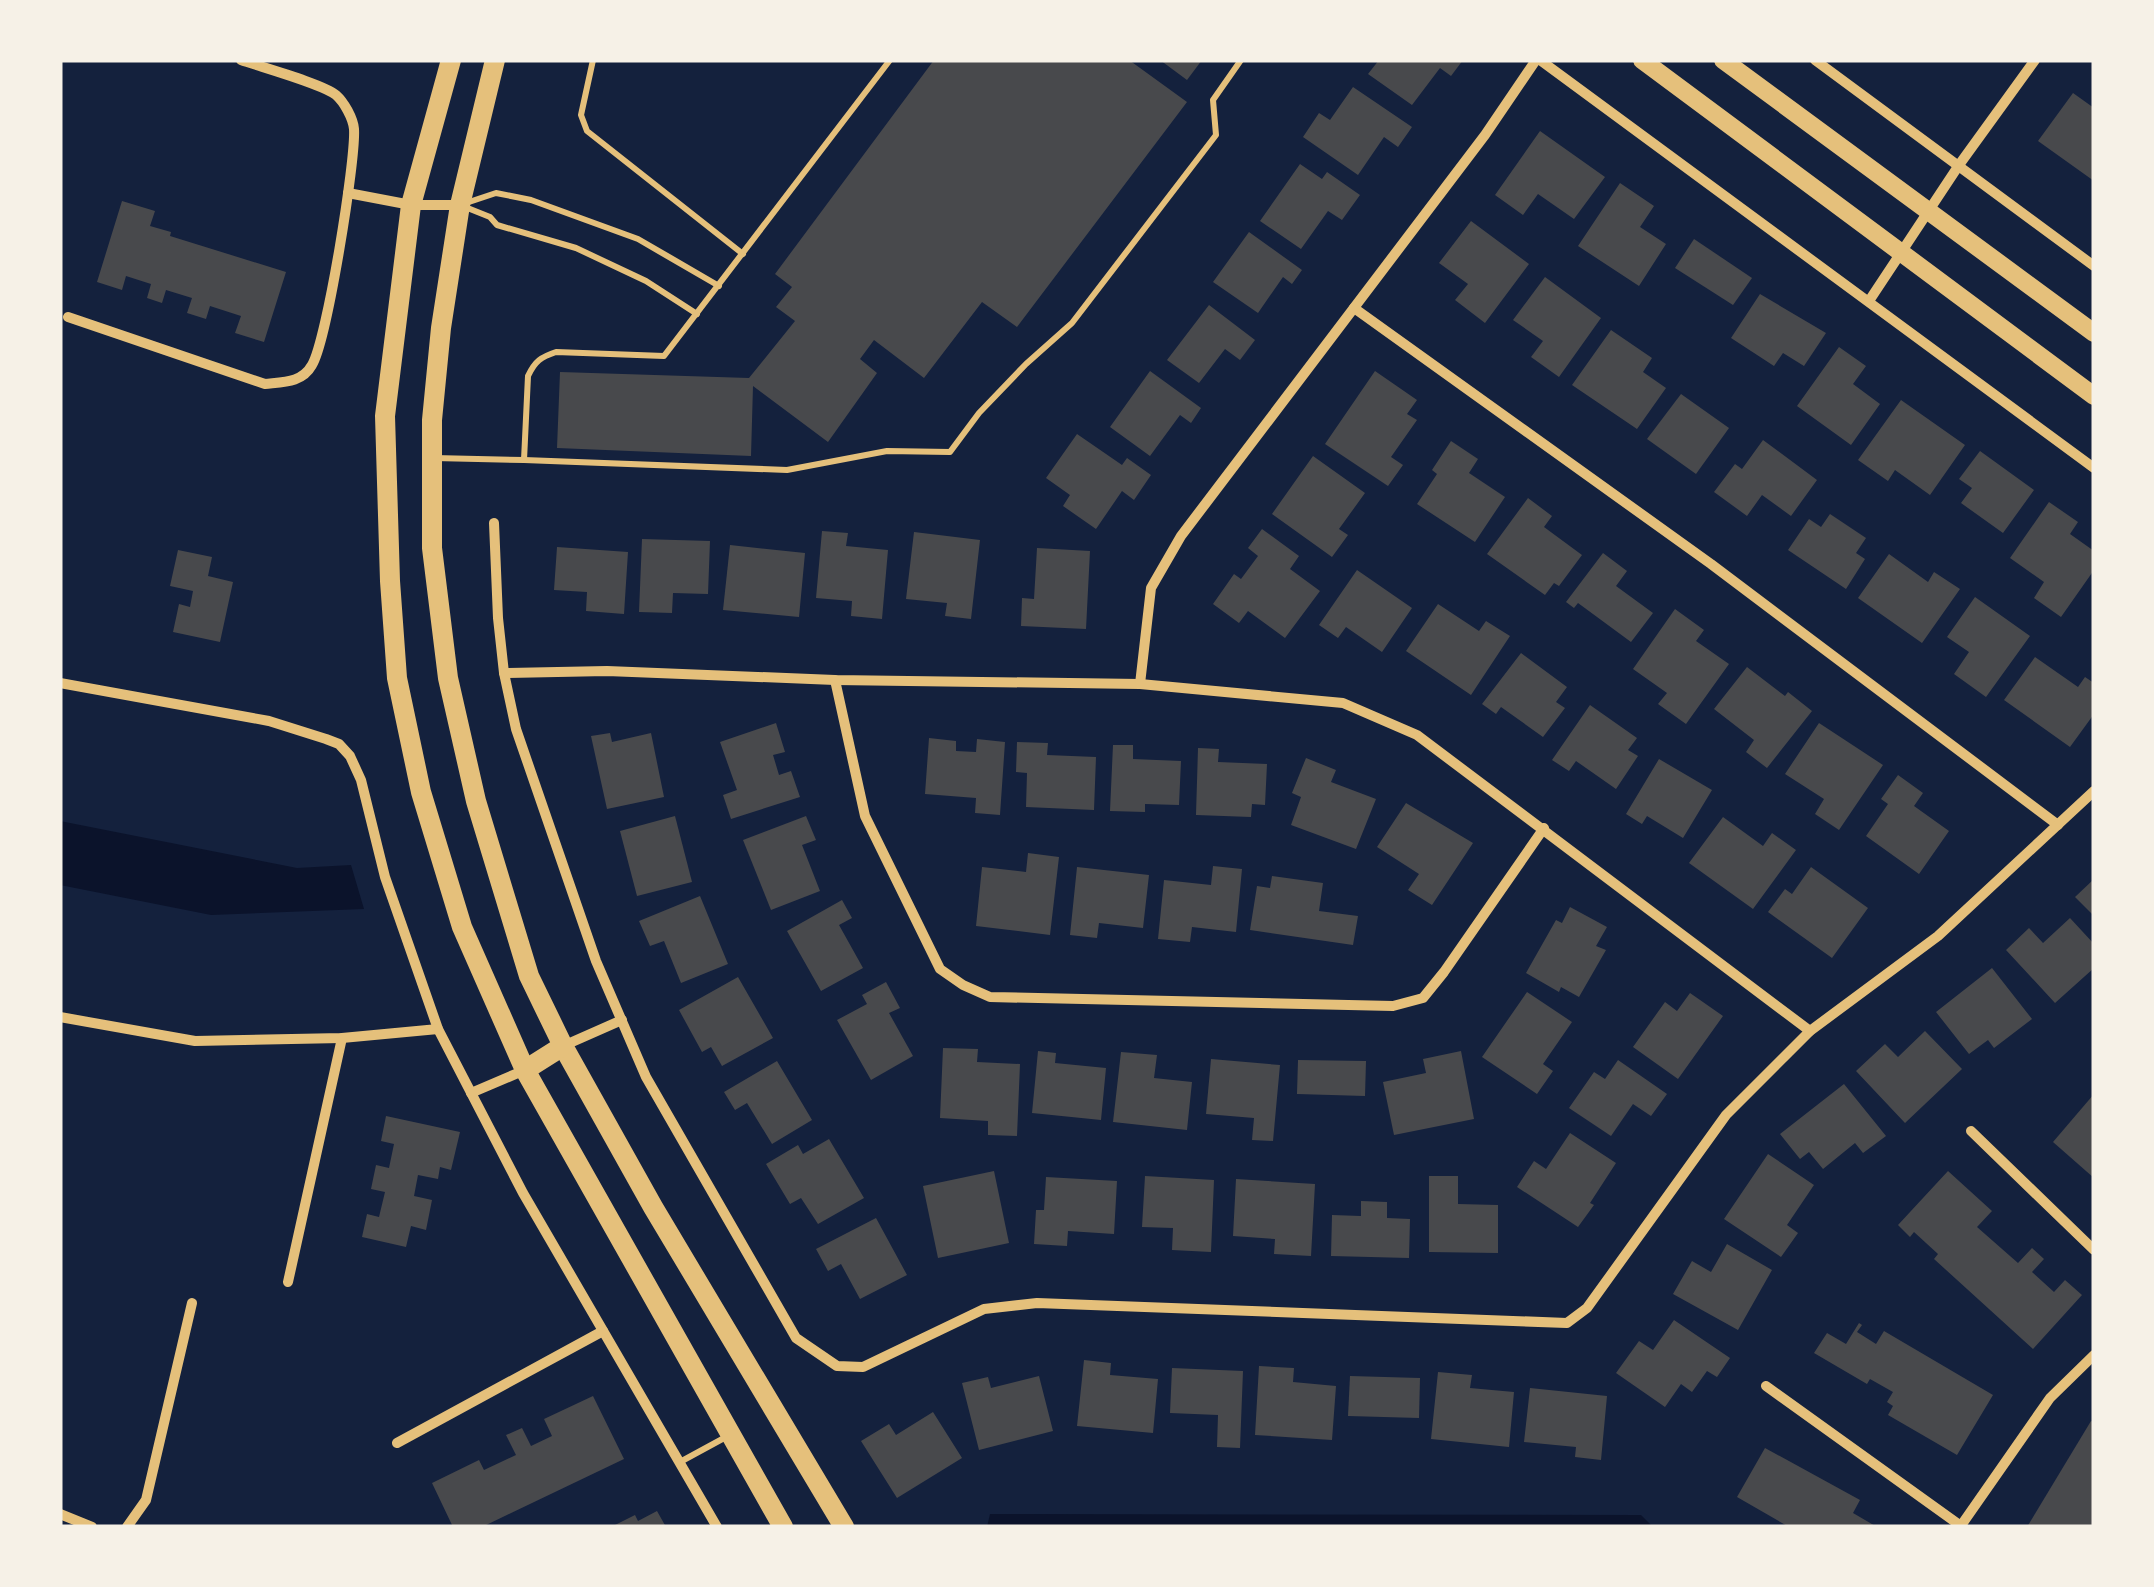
<svg xmlns="http://www.w3.org/2000/svg" width="2154" height="1587" font-family="'PT Sans',sans-serif">
<style>
.water{fill:#0b132b}
.building{fill:#48494c}
.lines{fill:none;stroke-linecap:round;stroke-linejoin:round}
.service{stroke:#e5c07b;stroke-width:6}
.minor{stroke:#e5c07b;stroke-width:10}
.tertiary{stroke:#e5c07b;stroke-width:18}
.secondary{stroke:#e5c07b;stroke-width:20}
</style>
<rect width="100%" height="100%" fill="#14213d"/>
<g class="water">
<polygon points="60,821 297,868 351,865 364,909 211,915 60,885"/>
<polygon points="990,1514 1641,1515 1653,1527 987,1527"/>
</g>
<g class="building">
<polygon points="934,60 1129,60 1187,102 1017,327 982,302 924,378 874,340 860,359 877,373 828,442 753,386 751,456 557,448 560,372 749,378 795,321 776,307 792,287 775,274"/>
<polygon points="1160,60 1202,60 1187,80"/>
<polygon points="1379,60 1463,60 1451,76 1440,68 1412,105 1368,74"/>
<polygon points="1353,87 1412,127 1398,147 1384,137 1358,175 1303,137 1319,113 1330,120"/>
<polygon points="2073,93 2094,108 2094,181 2038,141"/>
<polygon points="1540,131 1605,177 1574,219 1538,194 1523,215 1495,195"/>
<polygon points="1300,164 1322,179 1327,172 1360,195 1342,220 1328,211 1301,249 1260,221"/>
<polygon points="1620,183 1654,206 1640,227 1666,244 1639,286 1578,246"/>
<polygon points="122,201 155,211 150,226 171,232 170,236 286,272 264,342 235,333 241,316 210,306 206,319 187,313 192,298 166,290 162,303 147,298 151,284 126,276 122,290 97,282"/>
<polygon points="1471,221 1529,264 1485,323 1455,300 1468,284 1439,263"/>
<polygon points="1249,232 1302,270 1292,284 1283,277 1258,313 1213,282"/>
<polygon points="1694,239 1752,278 1733,305 1675,268"/>
<polygon points="1545,277 1601,318 1559,377 1531,357 1543,341 1513,320"/>
<polygon points="1760,294 1826,333 1804,366 1783,353 1774,366 1731,338"/>
<polygon points="1209,305 1255,340 1240,360 1225,349 1199,383 1167,360"/>
<polygon points="1611,330 1652,358 1643,372 1666,388 1637,429 1572,385"/>
<polygon points="1839,347 1866,366 1853,384 1880,404 1851,445 1797,406"/>
<polygon points="1150,371 1201,408 1191,423 1180,415 1150,456 1110,427"/>
<polygon points="1375,371 1417,400 1407,414 1417,420 1391,457 1403,465 1388,486 1325,444"/>
<polygon points="1681,394 1729,428 1696,474 1647,439"/>
<polygon points="1901,400 1965,445 1930,495 1895,470 1888,481 1858,460"/>
<polygon points="1077,434 1122,465 1127,458 1151,475 1134,500 1122,491 1096,529 1063,506 1070,495 1046,478"/>
<polygon points="1763,440 1817,480 1791,516 1762,495 1747,516 1714,492 1735,464 1742,469"/>
<polygon points="1451,441 1478,459 1469,473 1505,497 1475,542 1417,504 1437,474 1432,470"/>
<polygon points="1980,451 2034,490 2003,533 1961,503 1972,488 1959,479"/>
<polygon points="1313,456 1365,493 1339,529 1348,535 1332,557 1272,514"/>
<polygon points="1528,498 1552,516 1544,527 1582,555 1559,586 1554,583 1545,595 1487,554"/>
<polygon points="2049,502 2078,522 2070,534 2094,551 2094,570 2061,617 2034,598 2044,582 2010,558"/>
<polygon points="1830,514 1866,538 1856,553 1865,559 1846,589 1788,550 1809,519 1821,527"/>
<polygon points="1262,529 1299,556 1290,569 1320,591 1285,638 1248,611 1239,623 1213,604 1234,574 1241,579 1258,556 1248,548"/>
<polygon points="822,531 848,533 846,546 888,550 882,619 851,616 852,601 816,598"/>
<polygon points="914,532 980,540 971,619 945,616 947,603 906,599"/>
<polygon points="642,539 710,541 708,594 673,593 672,613 639,612"/>
<polygon points="730,545 805,553 799,617 723,610"/>
<polygon points="557,547 628,552 624,614 586,611 587,592 554,590"/>
<polygon points="1037,548 1090,551 1086,629 1021,626 1022,598 1034,599"/>
<polygon points="178,550 212,557 208,576 233,582 220,642 173,632 179,604 190,607 193,591 170,586"/>
<polygon points="1603,553 1627,571 1616,586 1653,613 1631,642 1578,603 1574,608 1566,602"/>
<polygon points="1889,554 1928,582 1934,572 1960,589 1922,643 1858,598"/>
<polygon points="1357,570 1412,608 1382,652 1346,627 1338,638 1319,625"/>
<polygon points="1975,597 2030,636 1986,697 1954,674 1969,652 1947,637"/>
<polygon points="1438,604 1479,631 1486,621 1510,636 1471,695 1406,651"/>
<polygon points="1675,609 1704,630 1696,641 1729,664 1686,724 1658,704 1667,693 1633,669"/>
<polygon points="1521,653 1567,687 1556,702 1565,708 1543,737 1501,707 1496,714 1482,704"/>
<polygon points="2035,657 2078,687 2085,677 2094,683 2094,714 2070,747 2004,700"/>
<polygon points="1747,667 1785,696 1788,692 1812,711 1767,768 1746,752 1754,740 1714,709"/>
<polygon points="1590,705 1637,738 1628,750 1638,756 1616,789 1576,761 1569,771 1552,760"/>
<polygon points="776,723 785,752 773,755 779,775 791,771 800,797 731,819 723,795 737,790 720,742"/>
<polygon points="1819,723 1883,765 1839,830 1815,814 1824,799 1785,774"/>
<polygon points="610,733 612,742 651,733 664,797 607,809 591,736"/>
<polygon points="929,738 956,741 956,751 976,752 977,739 1005,742 1000,815 975,813 976,798 925,794"/>
<polygon points="1017,742 1048,743 1047,755 1096,757 1094,810 1026,807 1027,773 1016,772"/>
<polygon points="1113,745 1133,745 1133,759 1181,761 1179,805 1145,804 1145,812 1110,811"/>
<polygon points="1198,748 1219,749 1218,762 1267,764 1265,805 1252,804 1251,817 1196,815"/>
<polygon points="1306,758 1336,770 1331,782 1376,799 1356,849 1291,825 1301,797 1292,793"/>
<polygon points="1659,759 1712,790 1683,838 1647,816 1642,824 1626,814"/>
<polygon points="1898,775 1923,793 1914,806 1949,831 1919,874 1866,836 1888,804 1881,799"/>
<polygon points="1406,803 1473,843 1432,905 1408,890 1419,874 1377,847"/>
<polygon points="675,816 692,882 637,896 620,831"/>
<polygon points="806,816 816,840 802,845 820,891 771,910 743,840"/>
<polygon points="1723,817 1763,846 1772,833 1796,850 1753,909 1689,863"/>
<polygon points="1028,853 1059,857 1050,935 976,926 982,867 1026,872"/>
<polygon points="1213,866 1242,869 1236,932 1192,927 1190,942 1158,939 1164,880 1211,885"/>
<polygon points="1077,867 1149,875 1143,928 1099,923 1097,938 1070,935"/>
<polygon points="1811,867 1868,908 1832,958 1768,912 1785,889 1792,894"/>
<polygon points="1272,876 1323,883 1319,911 1358,916 1353,945 1250,930 1257,886 1270,888"/>
<polygon points="2094,879 2094,916 2075,897"/>
<polygon points="700,896 728,964 681,983 664,941 650,946 639,921"/>
<polygon points="842,900 852,918 839,925 863,968 821,991 787,931"/>
<polygon points="1570,907 1607,927 1596,946 1606,950 1579,997 1561,987 1559,992 1526,973 1556,920 1562,923"/>
<polygon points="2070,918 2094,944 2094,968 2055,1003 2006,950 2029,928 2043,943"/>
<polygon points="1992,968 2032,1019 1994,1048 1988,1040 1969,1054 1936,1012"/>
<polygon points="738,977 773,1038 722,1066 711,1047 702,1052 679,1010"/>
<polygon points="886,982 900,1008 889,1013 913,1056 871,1080 837,1020 867,1004 862,995"/>
<polygon points="1527,992 1572,1022 1543,1064 1553,1071 1537,1094 1482,1057"/>
<polygon points="1690,993 1723,1016 1678,1079 1633,1047 1665,1002 1677,1011"/>
<polygon points="1925,1031 1962,1069 1905,1123 1856,1071 1885,1044 1898,1057"/>
<polygon points="943,1048 978,1049 977,1062 1020,1064 1017,1136 988,1135 988,1121 940,1118"/>
<polygon points="1038,1051 1056,1053 1055,1063 1106,1068 1101,1120 1032,1113"/>
<polygon points="1461,1051 1474,1119 1394,1135 1383,1082 1426,1073 1423,1059"/>
<polygon points="1121,1052 1157,1055 1154,1078 1192,1082 1187,1130 1113,1122"/>
<polygon points="1211,1059 1280,1065 1273,1141 1252,1140 1254,1118 1206,1114"/>
<polygon points="1298,1060 1366,1061 1365,1096 1297,1094"/>
<polygon points="1618,1060 1667,1094 1651,1116 1633,1104 1611,1136 1569,1108 1594,1072 1605,1079"/>
<polygon points="777,1061 812,1120 772,1144 747,1103 735,1110 724,1092"/>
<polygon points="1844,1084 1886,1136 1863,1153 1855,1143 1823,1169 1809,1152 1800,1159 1780,1134"/>
<polygon points="2094,1094 2094,1178 2053,1142"/>
<polygon points="386,1116 460,1132 451,1170 440,1167 438,1179 418,1175 414,1196 432,1200 426,1230 411,1226 406,1247 362,1237 367,1214 379,1217 385,1192 371,1189 376,1165 389,1168 394,1144 381,1141"/>
<polygon points="1570,1133 1616,1163 1590,1203 1594,1205 1578,1227 1517,1187 1534,1161 1546,1169"/>
<polygon points="829,1139 864,1198 818,1224 801,1198 790,1204 766,1164 798,1145 803,1154"/>
<polygon points="1768,1154 1814,1185 1787,1225 1798,1233 1781,1257 1724,1219"/>
<polygon points="994,1171 1009,1243 938,1258 923,1186"/>
<polygon points="1948,1171 1992,1211 1977,1227 2018,1263 2032,1248 2044,1259 2032,1272 2054,1292 2065,1280 2082,1295 2033,1349 1934,1259 1938,1254 1914,1232 1910,1237 1898,1225"/>
<polygon points="1145,1176 1214,1180 1211,1252 1172,1250 1173,1228 1142,1227"/>
<polygon points="1429,1176 1458,1176 1458,1204 1498,1205 1498,1253 1429,1252"/>
<polygon points="1046,1177 1117,1181 1114,1234 1068,1231 1067,1246 1034,1244 1036,1210 1044,1210"/>
<polygon points="1236,1179 1315,1184 1311,1256 1274,1254 1275,1239 1233,1236"/>
<polygon points="1361,1201 1387,1202 1387,1218 1410,1219 1409,1258 1331,1256 1332,1215 1361,1216"/>
<polygon points="876,1218 907,1275 860,1299 841,1264 828,1271 816,1249"/>
<polygon points="1727,1244 1772,1270 1738,1330 1673,1294 1692,1261 1711,1272"/>
<polygon points="1674,1320 1730,1358 1717,1377 1707,1371 1692,1392 1681,1384 1665,1407 1616,1373 1639,1341 1653,1350"/>
<polygon points="1859,1323 1862,1325 1857,1332 1876,1344 1884,1331 1993,1395 1957,1455 1888,1415 1893,1406 1887,1402 1893,1392 1870,1379 1867,1384 1814,1353 1827,1333 1846,1344"/>
<polygon points="1084,1360 1111,1363 1110,1375 1158,1379 1153,1433 1077,1426"/>
<polygon points="1259,1366 1294,1368 1293,1382 1336,1386 1332,1440 1255,1435"/>
<polygon points="1172,1368 1243,1371 1240,1448 1217,1447 1218,1415 1170,1413"/>
<polygon points="1438,1372 1472,1375 1470,1388 1514,1392 1509,1447 1431,1439"/>
<polygon points="1039,1376 1053,1431 979,1450 962,1383 988,1377 991,1388"/>
<polygon points="1350,1376 1420,1378 1419,1418 1348,1416"/>
<polygon points="1530,1388 1607,1396 1601,1460 1575,1457 1576,1447 1524,1442"/>
<polygon points="593,1396 624,1459 482,1527 453,1527 432,1483 479,1460 484,1470 516,1455 506,1435 522,1428 531,1446 552,1436 544,1419"/>
<polygon points="933,1412 962,1458 897,1498 861,1441 889,1424 896,1435"/>
<polygon points="2091,1421 2094,1422 2094,1527 2027,1527"/>
<polygon points="1765,1448 1860,1500 1853,1513 1877,1527 1789,1527 1737,1497"/>
<polygon points="657,1511 666,1527 611,1527 635,1515 638,1521"/>
</g>
<g class="lines">
<g class="service">
<polyline points="593,60 581,115 587,131 743,254"/>
<polyline points="697,314 646,281 576,248 497,225 490,217 460,205 496,193 531,200 638,239 719,286"/>
<path d="M434,458L524,460L528,376C535,361 541,357 556,352L664,356L890,60"/>
<polyline points="524,460 787,470 887,451 950,452 979,413 1026,364 1072,323 1216,135 1213,100 1241,60"/>
<polyline points="680,1462 726,1437"/>
</g>
<g class="minor">
<polyline points="1540,60 2094,468"/>
<polyline points="1815,60 2094,266"/>
<polyline points="348,193 411,205 460,205"/>
<polyline points="1869,301 1959,165 2035,60"/>
<polyline points="1354,308 1711,564 2058,825"/>
<path d="M68,317L265,384C283,382 302,383 312,365C327,340 356,160 354,129C353,118 344,102 336,95C323,84 261,67 241,60"/>
<polyline points="494,523 498,618 504,673 516,729 596,961 646,1077 796,1338 837,1366 863,1367 984,1309 1037,1303 1567,1323 1587,1308 1726,1115 1810,1031 1938,936 2094,791"/>
<polyline points="504,673 607,671 835,680 1140,684 1343,703 1417,735 1810,1031"/>
<polyline points="835,680 865,816 940,969 963,985 990,997 1393,1006 1423,998 1444,972 1544,828"/>
<polyline points="60,683 269,721 326,739 339,744 350,756 361,780 385,877 438,1029 523,1193 717,1527"/>
<polyline points="1140,684 1151,588 1181,536 1485,135 1536,60"/>
<polyline points="60,1017 195,1041 342,1038 438,1029"/>
<polyline points="563,1046 622,1020"/>
<polyline points="471,1093 525,1070"/>
<polyline points="1971,1131 2094,1250"/>
<polyline points="288,1282 342,1038"/>
<polyline points="1766,1386 1961,1526"/>
<polyline points="397,1443 603,1331"/>
<polyline points="60,1514 92,1527"/>
<polyline points="127,1527 146,1500 192,1303"/>
<polyline points="1960,1527 2050,1398 2094,1355"/>
</g>
<g class="tertiary">
<polyline points="1642,60 2094,396"/>
<polyline points="1723,60 2094,333"/>
</g>
<g class="secondary">
<polyline points="451,60 411,205 385,416 390,581 397,678 421,792 462,927 525,1070 783,1527"/>
<polyline points="495,60 460,205 441,328 432,420 432,548 448,678 476,801 529,976 563,1046 653,1207 844,1527"/>
<polyline points="525,1070 563,1046"/>
</g>
</g>
<rect width="2154" height="1587" fill="none" stroke="#f6f1e7" stroke-width="125"/>
</svg>
